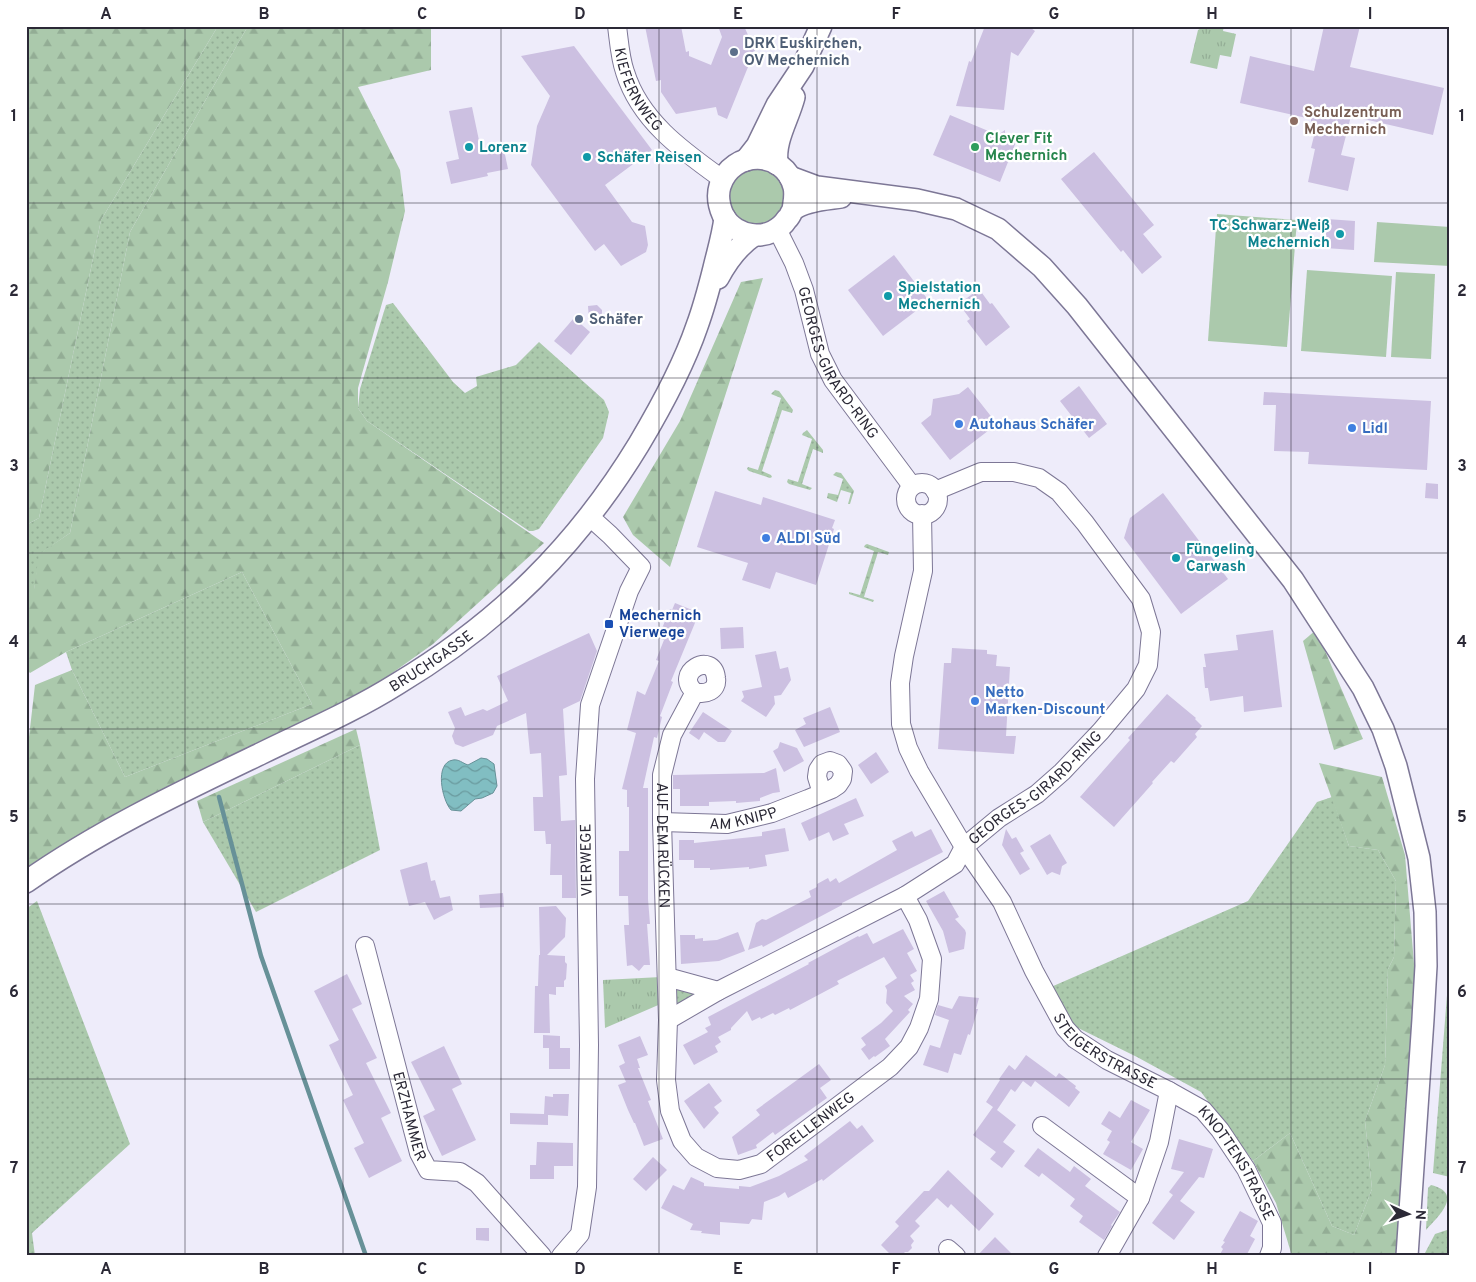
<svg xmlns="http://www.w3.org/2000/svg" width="1476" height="1282" font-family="Overpass,sans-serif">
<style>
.grass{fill:url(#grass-dots)}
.forest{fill:url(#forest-firs)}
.park{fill:url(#park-tufts)}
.garden{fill:#abc9ac}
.water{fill:url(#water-waves);stroke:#679198}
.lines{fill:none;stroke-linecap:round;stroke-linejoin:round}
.stream{stroke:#679198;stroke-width:4.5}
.building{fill:#ccc0e1}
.minor-casing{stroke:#7d7796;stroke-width:20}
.major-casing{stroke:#7d7796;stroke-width:24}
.minor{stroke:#fff;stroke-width:18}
.major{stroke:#fff;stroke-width:21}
.grid{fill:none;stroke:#2b2936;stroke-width:1;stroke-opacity:0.55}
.service-dot{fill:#5c6f8a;stroke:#fff;stroke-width:2}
.education-dot{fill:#8d6e63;stroke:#fff;stroke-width:2}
.culture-dot{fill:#0f9aa8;stroke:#fff;stroke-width:2}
.leisure-dot{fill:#2e9e5b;stroke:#fff;stroke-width:2}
.shop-dot{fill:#3f7fe0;stroke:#fff;stroke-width:2}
.transit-dot{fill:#1a4fb4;stroke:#fff;stroke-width:2}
.labels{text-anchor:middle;stroke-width:4.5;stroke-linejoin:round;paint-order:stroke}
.service-label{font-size:15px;font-weight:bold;fill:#4e5e75;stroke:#fff;text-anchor:start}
.street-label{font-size:15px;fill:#2b2936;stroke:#fff}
.education-label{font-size:15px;font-weight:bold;fill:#785e54;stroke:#fff;text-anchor:start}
.leisure-label{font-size:15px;font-weight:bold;fill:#27864d;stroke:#fff;text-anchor:start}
.culture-label{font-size:15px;font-weight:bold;fill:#0d838f;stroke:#fff;text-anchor:start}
.shop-label{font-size:15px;font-weight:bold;fill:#366cbe;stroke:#fff;text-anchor:start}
.transit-label{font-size:15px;font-weight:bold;fill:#164399;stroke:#fff;text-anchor:start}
.neatline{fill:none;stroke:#2b2936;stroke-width:2}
.grid-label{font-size:16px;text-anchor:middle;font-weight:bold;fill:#2b2936}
</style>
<defs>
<pattern id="grass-dots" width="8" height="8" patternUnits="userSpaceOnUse" patternTransform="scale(1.25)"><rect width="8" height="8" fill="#abc9ac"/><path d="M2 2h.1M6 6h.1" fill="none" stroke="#93ad95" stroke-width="1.8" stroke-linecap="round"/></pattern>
<pattern id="forest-firs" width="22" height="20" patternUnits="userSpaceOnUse" patternTransform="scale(1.25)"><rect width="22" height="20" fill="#abc9ac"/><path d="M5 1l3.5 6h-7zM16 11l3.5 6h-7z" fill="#93ad95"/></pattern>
<pattern id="park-tufts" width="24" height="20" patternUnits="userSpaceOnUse" patternTransform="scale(1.25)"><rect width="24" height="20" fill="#abc9ac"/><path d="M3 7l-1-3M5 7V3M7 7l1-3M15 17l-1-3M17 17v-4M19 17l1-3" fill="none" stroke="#93ad95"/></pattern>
<pattern id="water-waves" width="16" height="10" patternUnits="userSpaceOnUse" patternTransform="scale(1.25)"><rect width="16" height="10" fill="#81bec2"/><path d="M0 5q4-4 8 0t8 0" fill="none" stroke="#6a9a9e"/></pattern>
</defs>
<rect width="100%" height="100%" fill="#eeecfa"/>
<g class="grass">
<polygon points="218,26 248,26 130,232 70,533 40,554 34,590 26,590 26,525 39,518 101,220"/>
<polygon points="393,303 453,382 465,393 477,386 476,377 516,365 539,342 604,400 609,412 603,438 539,529 533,531 529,531 367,421 358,408 360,389 386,305"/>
<polygon points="775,390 779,391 793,410 792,413 782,410 762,471 771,475 772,477 770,478 749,471 747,469 748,467 758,470 781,398 771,394"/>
<polygon points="807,430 823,450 823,453 813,449 802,484 812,488 810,490 789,484 787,482 788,479 798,482 812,439 802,435 803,433"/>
<polygon points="836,472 841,473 854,491 850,504 848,504 851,493 841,490 837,502 827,498 828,493 838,495 843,479 833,475"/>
<polygon points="867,544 889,552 888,555 878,552 864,597 874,600 873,602 849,594 849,592 860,595 874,551 864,547 865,545"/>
<polygon points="242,572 312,704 125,777 72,670 66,652"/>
<polygon points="360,745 380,850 256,912 203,822"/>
<polygon points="1332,797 1349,846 1378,850 1396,881 1394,957 1388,969 1385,1065 1365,1121 1372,1189 1354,1235 1332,1226 1290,1133 1253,1161 1201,1092 1137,1057 1074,1026 1051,987 1248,901 1317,802"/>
<polygon points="37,901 130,1144 32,1233 35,1256 26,1256 26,909"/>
<polygon points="1450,957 1450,1177 1433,1173"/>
<polygon points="677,989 699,993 681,1005 677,1004 676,990"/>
<path d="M1431,1185C1464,1193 1439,1216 1426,1230L1428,1188Z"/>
<polygon points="1450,1229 1450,1256 1425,1256 1425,1253 1435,1234"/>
</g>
<g class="forest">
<polygon points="26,26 218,26 101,220 39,518 26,525"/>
<polygon points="248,26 431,26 431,70 358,87 400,170 405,211 388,282 358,388 358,408 367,421 544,543 433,644 346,706 26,869 26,763 35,685 72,670 125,777 312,704 242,572 66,652 30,673 26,669 26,590 34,589 39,554 70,533 130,232"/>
<polygon points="763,278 670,567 633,535 623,517 680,421 741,282"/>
<polygon points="1316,630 1363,739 1334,750 1303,641"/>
<polygon points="356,729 360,745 203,822 197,801"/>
<polygon points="1319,763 1382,777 1405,855 1417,1000 1396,1256 1292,1256 1276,1203 1253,1161 1290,1133 1332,1226 1354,1235 1372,1189 1365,1121 1385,1065 1388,969 1394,957 1396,881 1378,850 1349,846"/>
</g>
<g class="park">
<polygon points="1205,26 1224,26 1223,31 1236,34 1231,57 1220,55 1217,69 1190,63 1198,30"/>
<polygon points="661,977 663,1003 605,1028 603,980"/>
</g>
<g class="garden">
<path d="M753,168C758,169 764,169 768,171C794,182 788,218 764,226C758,228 750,226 744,225L727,204C730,179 730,179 753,168Z"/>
<polygon points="1217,214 1297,220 1287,347 1208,341"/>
<polygon points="1377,222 1450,227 1450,266 1374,262"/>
<polygon points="1307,270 1392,276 1386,357 1301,351"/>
<polygon points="1396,272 1435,274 1431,359 1391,357"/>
</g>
<path class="water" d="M481,758L487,759L494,764L497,786L493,793L482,798L475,799L461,811L451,810C442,800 434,763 453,760C459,759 462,763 468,765Z"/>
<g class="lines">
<polyline class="stream" points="219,797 261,956 366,1256"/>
</g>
<g class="building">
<polygon points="645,26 681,26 686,52 689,51 689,56 711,65 722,37 718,26 744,26 755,51 744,56 748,67 727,119 718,115 716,107 676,114 661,92 661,80 656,81"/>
<polygon points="985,26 1028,26 1035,31 1018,56 1011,52 1004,110 956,106 969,61 971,62"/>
<polygon points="1324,26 1360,26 1350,67 1444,88 1433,135 1351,116 1341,155 1355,158 1348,191 1308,182 1315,149 1311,148 1317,124 1311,123 1311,119 1240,103 1250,56 1314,71"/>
<polygon points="574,46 652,150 605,185 632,222 645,226 648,245 646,252 621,266 604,244 595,251 531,165 537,126 550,96 521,56"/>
<polygon points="472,107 481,150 503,145 508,169 487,173 488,176 451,184 446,162 459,159 449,111"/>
<polygon points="950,115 998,135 1005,130 1005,138 1016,142 1000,182 933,155"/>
<polygon points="1094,152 1154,225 1143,234 1162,257 1142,274 1123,250 1121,252 1061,179"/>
<polygon points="1327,219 1355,221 1354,250 1325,248"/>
<polygon points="894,255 929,301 883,336 848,290"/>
<polygon points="979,289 990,304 992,303 1010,327 986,346 967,321 970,319 959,304"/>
<polygon points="597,305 602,310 602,318 589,320 588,306"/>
<polygon points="574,318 590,332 571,355 554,341"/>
<polygon points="1079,386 1107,424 1089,438 1060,401"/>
<polygon points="968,387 997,424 950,460 921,423 931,415 933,399 959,394"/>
<polygon points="1264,392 1431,401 1427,470 1308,464 1309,452 1274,451 1276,405 1263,405"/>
<polygon points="1426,483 1438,484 1438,499 1425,498"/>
<polygon points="715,491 761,505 763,497 835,520 832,528 834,529 816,585 776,572 770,589 742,580 748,563 697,547"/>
<polygon points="1163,493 1228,579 1181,614 1124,538 1130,518"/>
<polygon points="675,603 697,612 695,618 697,618 671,681 673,682 660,716 662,717 657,738 654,737 643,788 648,788 648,899 650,924 647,924 650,965 644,965 639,971 632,965 627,966 624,925 629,925 628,896 619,896 619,851 629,851 629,807 627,807 627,790 622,789 636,733 627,730 637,691 645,695 659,661 656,660 664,640 658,638 670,609 672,610"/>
<polygon points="743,627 744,648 721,649 720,628"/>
<polygon points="1273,630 1282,707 1244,712 1243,696 1210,701 1208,688 1205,688 1203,667 1206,667 1204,654 1238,650 1236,635"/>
<polygon points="589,633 597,651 580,701 563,709 567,775 559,776 561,821 575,820 576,898 562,898 562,875 550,875 551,844 546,844 545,831 534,831 533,797 543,797 541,753 530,754 526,713 497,726 493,735 463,747 455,744 452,736 455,728 448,712 461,707 465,716 483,709 487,711 508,701 497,676"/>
<polygon points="952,648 987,650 987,654 997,655 996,666 1010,667 1006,736 1016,736 1014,754 938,749 944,663 951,663"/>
<polygon points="776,651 780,669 788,667 791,680 781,695 774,696 775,704 766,717 741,701 744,697 742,691 762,687 755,655"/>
<polygon points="1167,694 1196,718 1195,719 1202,726 1195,734 1197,737 1174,763 1171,761 1152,782 1153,783 1114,827 1080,797 1130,740 1128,738"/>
<polygon points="830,707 840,732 804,747 795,730 806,724 803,718"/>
<polygon points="703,712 732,731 725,742 718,742 704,732 699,740 689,733"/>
<polygon points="780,742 797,748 804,761 784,772 773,751 778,748"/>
<polygon points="876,752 889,772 871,784 858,765"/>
<polygon points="776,768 780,792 773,793 760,798 760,801 736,803 736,801 709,802 709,806 680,806 680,789 673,789 673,775 764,773"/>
<polygon points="856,798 864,816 844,824 849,834 833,841 829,832 809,841 801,823"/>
<polygon points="785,828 789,851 765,855 767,866 749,869 749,867 710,870 710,868 694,868 694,860 679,860 679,840 694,840 694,843 762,836 762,832"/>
<polygon points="931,829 943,852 842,903 842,905 763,947 762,945 748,950 756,923 762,919 766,920 811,897 809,891 817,887 817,884 828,878 830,882 836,878 839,883 897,850 892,841 912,831 915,837"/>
<polygon points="1006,829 1012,839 1016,837 1024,851 1020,853 1030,869 1020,875 1002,845"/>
<polygon points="1050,834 1067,863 1062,866 1060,875 1052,872 1047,875 1030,846"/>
<polygon points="427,862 431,881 435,880 440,898 450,896 453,910 434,920 425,902 409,906 400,870"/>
<polygon points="944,891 959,917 955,919 965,930 966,933 964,949 949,953 943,931 926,901"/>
<polygon points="503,893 504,907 480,908 479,895"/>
<polygon points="556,906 566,918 565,937 547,955 565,956 565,962 567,964 566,979 564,981 564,987 556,987 556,995 549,994 550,1033 534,1033 535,986 538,986 539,955 540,955 539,907"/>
<polygon points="903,929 914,949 907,953 917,971 910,975 914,981 911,983 915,990 904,996 913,1004 908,1010 910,1012 885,1039 890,1046 875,1057 874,1056 869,1060 861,1049 866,1045 861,1038 881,1023 893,1011 886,1003 887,990 885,986 897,978 884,957 837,981 839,984 790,1010 789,1008 775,1015 773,1013 761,1019 760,1017 752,1021 747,1011 731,1028 731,1030 718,1037 721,1042 715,1046 718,1052 694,1065 683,1045 708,1032 705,1028 711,1025 708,1017 809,964 808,963 858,936 859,937 867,933 873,944"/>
<polygon points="738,932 745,951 719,961 681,964 680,935 695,935 695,939 703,938 703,941 717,940"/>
<polygon points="347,974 362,1004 352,1009 377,1058 366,1063 391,1113 381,1118 402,1161 369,1178 354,1148 364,1143 343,1100 353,1095 329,1045 339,1040 314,991"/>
<polygon points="959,996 979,998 976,1009 978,1009 970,1035 968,1034 961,1055 954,1053 948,1073 923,1065 930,1045 940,1048 949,1020 935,1015 938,1005 952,1009"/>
<polygon points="543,1035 560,1036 560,1048 570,1048 570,1069 549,1069 549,1048 543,1048"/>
<polygon points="640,1036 648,1055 637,1059 640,1068 638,1068 651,1100 648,1101 663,1139 644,1146 635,1123 634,1123 628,1110 618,1085 626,1082 619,1066 625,1063 618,1045"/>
<polygon points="444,1046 462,1084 452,1089 476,1140 442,1156 423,1116 435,1110 411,1062"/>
<polygon points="1026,1055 1056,1077 1059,1073 1076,1086 1075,1088 1080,1092 1069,1107 1035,1081 1031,1087 1023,1081 1015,1092 1011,1089 997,1110 1016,1125 1003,1142 1015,1151 1002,1168 990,1159 996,1152 973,1135 993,1107 986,1102 1000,1080 999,1079 1009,1065 1015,1070"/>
<polygon points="819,1064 831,1080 820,1088 827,1098 775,1135 773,1132 756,1145 757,1148 738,1155 732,1137 760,1115 756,1110"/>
<polygon points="709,1083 722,1101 714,1107 719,1113 704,1129 684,1101"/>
<polygon points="553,1094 569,1094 568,1116 548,1115 548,1125 510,1124 510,1113 544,1114 545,1096 553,1097"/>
<polygon points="1131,1100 1150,1110 1131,1142 1143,1149 1131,1170 1103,1154 1110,1142 1107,1140 1112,1131 1101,1124 1109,1111 1120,1118"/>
<polygon points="850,1121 857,1129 862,1125 874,1141 823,1181 822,1179 788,1198 785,1192 779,1196 764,1202 762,1220 752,1219 749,1224 720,1222 720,1235 701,1233 702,1231 690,1230 693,1224 661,1208 673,1185 684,1190 691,1177 704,1183 704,1186 739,1189 739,1186 750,1187 779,1176 808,1160 804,1156"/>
<polygon points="1179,1139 1213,1149 1204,1178 1199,1177 1180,1201 1195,1212 1174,1240 1152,1223 1173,1195 1169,1192 1184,1172 1171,1169"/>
<polygon points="537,1142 573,1143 573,1166 554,1166 554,1179 530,1179 530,1165 536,1165"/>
<polygon points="1038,1148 1070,1172 1074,1166 1091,1179 1085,1186 1120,1212 1111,1225 1112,1226 1104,1240 1079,1222 1083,1216 1070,1206 1075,1199 1042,1173 1039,1177 1024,1166"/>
<polygon points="653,1157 667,1170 646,1191 633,1179"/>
<polygon points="948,1170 994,1214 979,1231 951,1204 948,1208 937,1198 915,1221 920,1226 910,1236 914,1241 911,1245 912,1248 908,1252 905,1252 901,1256 892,1256 881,1245 899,1226 895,1222 924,1191 929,1191"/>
<polygon points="1240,1211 1258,1221 1250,1236 1255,1239 1246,1256 1219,1256 1223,1249 1221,1247 1225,1242 1223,1241"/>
<polygon points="476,1228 489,1228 489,1241 476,1240"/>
<polygon points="995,1237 1014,1256 977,1256"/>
</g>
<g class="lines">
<g class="minor-casing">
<g id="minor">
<path id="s1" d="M617,26C619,41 620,58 625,72C640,121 683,151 722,179"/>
<path id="s2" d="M777,229L794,263L804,290L820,354L833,380L912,486"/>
<circle cx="922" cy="499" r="16"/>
<path id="s3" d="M922,514L923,571L904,656L900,683L901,724L908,748L919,771L964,847L1002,902L1034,971L1065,1028L1075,1039L1107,1060L1169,1091L1159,1142L1140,1198L1107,1256"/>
<path id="s4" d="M695,692C672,673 713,650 716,678C718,691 705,695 695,692L672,735L662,775V822L668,1020L666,1080L670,1111L682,1141L696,1157L717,1168L739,1170L761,1164L890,1067L909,1047L919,1028L929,999L932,959L918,920L905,896"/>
<path id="s5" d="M662,822L727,824L772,813L808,799L832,789L838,785L842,779L843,771L838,764L830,761L822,764L818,770L817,777L822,793"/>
<path id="s6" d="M365,946L419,1153L428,1170L460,1172L477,1183L542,1256"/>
<polyline points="667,977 718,991"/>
<path id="s7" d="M668,1020L718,991L905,896L955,864L964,847L999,818L1037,794L1062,772L1101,731L1136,689L1148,665L1151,632L1141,599L1085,523L1059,492L1039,478L1014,472H981L935,491"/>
<path id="s8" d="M1169,1091L1203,1110L1220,1130L1246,1169L1272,1223V1248L1269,1256"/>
<polyline points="1042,1126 1140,1198"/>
<polyline points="948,1249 956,1256"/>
<polyline points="561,1256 580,1234 587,1187 589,1045 585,779 590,705 629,591 641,567 610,535 590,517"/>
</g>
</g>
<g class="major-casing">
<g id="major">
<polyline points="746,160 757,146 777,105 803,66 821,26"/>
<path d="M777,164C774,140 788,120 794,97"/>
<polyline points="790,177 817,187 917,200 956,209 998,229 1042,267 1077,306 1293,580 1363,688 1383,729 1396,766 1419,858 1425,912 1426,966 1423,1019 1407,1256"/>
<path d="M793,210C794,202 796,195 794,187C784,149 732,149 720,186C717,196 719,206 723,215C729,227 742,234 754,235C767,236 780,230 787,219C790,217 791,212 793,210C804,200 828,199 841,197"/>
<path d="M718,278C727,261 738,246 754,235"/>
<path id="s9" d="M26,882C100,830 181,792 262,753C307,731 354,711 397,684C499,623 577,546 639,444C661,407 683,367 697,326C704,307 709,288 714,268C718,251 723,235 725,218"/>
</g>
</g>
<use href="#minor" class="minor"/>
<use href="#major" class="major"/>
</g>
<path class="grid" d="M185,26V1256M343,26V1256M501,26V1256M659,26V1256M817,26V1256M975,26V1256M1133,26V1256M1291,26V1256M26,203H1450M26,378H1450M26,553H1450M26,729H1450M26,904H1450M26,1079H1450"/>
<g class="service-dot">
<circle cx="734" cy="52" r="5"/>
<circle cx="579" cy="319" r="5"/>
</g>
<circle class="education-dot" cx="1294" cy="121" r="5"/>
<g class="culture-dot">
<circle cx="469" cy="147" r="5"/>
<circle cx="587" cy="157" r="5"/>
<circle cx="1340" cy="234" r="5"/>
<circle cx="888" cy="296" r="5"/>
<circle cx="1176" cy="558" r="5"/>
</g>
<circle class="leisure-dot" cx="975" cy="147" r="5"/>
<g class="shop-dot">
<circle cx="959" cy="424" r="5"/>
<circle cx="1352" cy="428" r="5"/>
<circle cx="766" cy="538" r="5"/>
<circle cx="975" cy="701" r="5"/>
</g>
<rect class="transit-dot" x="604" y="619" width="10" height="10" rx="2.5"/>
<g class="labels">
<g class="service-label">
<text x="744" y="48">DRK Euskirchen,<tspan x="744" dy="17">OV Mechernich</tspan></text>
<text x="589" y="324">Schäfer</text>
</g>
<g class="street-label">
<text dy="5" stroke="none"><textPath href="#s1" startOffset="68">KIEFERNWEG</textPath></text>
<text dy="5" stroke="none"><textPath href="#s2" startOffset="148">GEORGES-GIRARD-RING</textPath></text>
<text dy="5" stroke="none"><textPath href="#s9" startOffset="462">BRUCHGASSE</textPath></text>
<text dy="5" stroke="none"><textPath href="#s7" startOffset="439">GEORGES-GIRARD-RING</textPath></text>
<text dy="5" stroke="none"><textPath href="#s5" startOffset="82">AM KNIPP</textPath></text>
<text dy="5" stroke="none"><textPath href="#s4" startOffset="249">AUF DEM RÜCKEN</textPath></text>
<text transform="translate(586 860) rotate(-91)" y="5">VIERWEGE</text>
<text dy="5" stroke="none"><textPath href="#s3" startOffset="605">STEIGERSTRASSE</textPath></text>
<text dy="5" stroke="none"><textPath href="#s6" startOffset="176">ERZHAMMER</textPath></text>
<text dy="5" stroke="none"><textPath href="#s4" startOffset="699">FORELLENWEG</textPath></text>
<text dy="5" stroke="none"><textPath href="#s8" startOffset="102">KNOTTENSTRASSE</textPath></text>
</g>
<g class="education-label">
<text x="1304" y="117">Schulzentrum<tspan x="1304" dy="17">Mechernich</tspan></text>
</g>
<g class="leisure-label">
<text x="985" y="143">Clever Fit<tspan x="985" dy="17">Mechernich</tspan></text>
</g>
<g class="culture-label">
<text x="479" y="152">Lorenz</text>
<text x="597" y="162">Schäfer Reisen</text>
<text x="1330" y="230" text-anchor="end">TC Schwarz-Weiß<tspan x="1330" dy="17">Mechernich</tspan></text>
<text x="898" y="292">Spielstation<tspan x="898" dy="17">Mechernich</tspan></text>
<text x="1186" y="554">Füngeling<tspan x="1186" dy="17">Carwash</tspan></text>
</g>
<g class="shop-label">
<text x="969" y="429">Autohaus Schäfer</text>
<text x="1362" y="433">Lidl</text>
<text x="776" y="543">ALDI Süd</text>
<text x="985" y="697">Netto<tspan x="985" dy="17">Marken-Discount</tspan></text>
</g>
<g class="transit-label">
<text x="619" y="620">Mechernich<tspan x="619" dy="17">Vierwege</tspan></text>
</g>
</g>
<rect width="1476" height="1282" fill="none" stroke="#ffffff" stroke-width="55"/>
<g transform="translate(1408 1214) rotate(93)" stroke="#ffffff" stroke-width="4" paint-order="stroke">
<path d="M0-4L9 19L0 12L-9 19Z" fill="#2b2936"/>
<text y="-8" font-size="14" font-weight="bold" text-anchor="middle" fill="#2b2936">N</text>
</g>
<rect x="28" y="28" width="1420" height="1226" class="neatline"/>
<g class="grid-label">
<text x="106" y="19">A</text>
<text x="264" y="19">B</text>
<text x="422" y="19">C</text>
<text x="580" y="19">D</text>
<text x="738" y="19">E</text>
<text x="896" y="19">F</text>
<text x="1054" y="19">G</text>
<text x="1212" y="19">H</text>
<text x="1370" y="19">I</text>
<text x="14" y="121">1</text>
<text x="1462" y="121">1</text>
<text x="14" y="296">2</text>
<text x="1462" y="296">2</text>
<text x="14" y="471">3</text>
<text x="1462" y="471">3</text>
<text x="14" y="647">4</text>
<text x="1462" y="647">4</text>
<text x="14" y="822">5</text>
<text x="1462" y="822">5</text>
<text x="14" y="997">6</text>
<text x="1462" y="997">6</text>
<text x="14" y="1173">7</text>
<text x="1462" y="1173">7</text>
<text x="106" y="1274">A</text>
<text x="264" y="1274">B</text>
<text x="422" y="1274">C</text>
<text x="580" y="1274">D</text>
<text x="738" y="1274">E</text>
<text x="896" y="1274">F</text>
<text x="1054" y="1274">G</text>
<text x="1212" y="1274">H</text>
<text x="1370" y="1274">I</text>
</g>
</svg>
